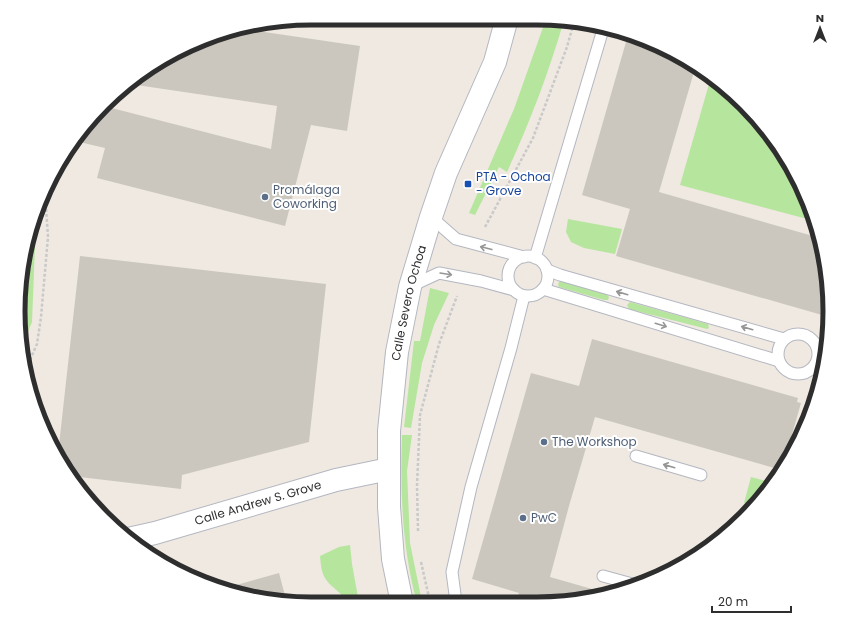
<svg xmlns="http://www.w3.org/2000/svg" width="848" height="622" font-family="Poppins,sans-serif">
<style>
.green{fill:#b6e59e}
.building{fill:#cbc7bf}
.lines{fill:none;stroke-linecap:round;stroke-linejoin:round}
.lane-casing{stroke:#b4b7c1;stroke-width:13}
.secondary-casing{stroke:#b4b7c1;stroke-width:24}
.path{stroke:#c9c9c9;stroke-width:2.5;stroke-dasharray:3 2;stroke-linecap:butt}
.lane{stroke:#fff;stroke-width:11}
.secondary{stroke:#fff;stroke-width:22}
.oneway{stroke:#969696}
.transit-dot{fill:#1a4fb4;stroke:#fff;stroke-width:1.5}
.service-dot{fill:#5c6f8a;stroke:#fff;stroke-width:1.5}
.labels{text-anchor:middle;stroke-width:4;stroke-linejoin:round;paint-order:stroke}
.transit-label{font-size:12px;fill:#164399;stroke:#fff;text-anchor:start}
.service-label{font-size:12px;fill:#4e5e75;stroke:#fff;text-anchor:start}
.street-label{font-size:12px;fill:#2e2e2e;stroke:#fff}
.rim{fill:none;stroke:#2e2e2e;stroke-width:5}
</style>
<rect width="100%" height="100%" fill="#efe9e1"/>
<g class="green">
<path d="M546,19L564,20C549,72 530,122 507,172L499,167L475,215L469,213L514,109Z"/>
<polygon points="711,77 769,132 800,181 812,215 811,220 680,185"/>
<polygon points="568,219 622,229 615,254 584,248 571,242 566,232"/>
<polygon points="36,221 32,322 21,349 21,273"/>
<polygon points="559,282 563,282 606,294 609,297 608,300 604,300 559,287 558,285"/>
<polygon points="430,288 449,293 434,325 422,363 411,428 404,427 414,341 420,341"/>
<polygon points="630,302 708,324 709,328 707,329 629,309 627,305"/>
<path d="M402,435H412L407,471L410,543L422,602L417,603C402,548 400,491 402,435Z"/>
<polygon points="751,477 773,483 755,506 744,503"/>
<path d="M350,545L352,564L359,603H345C344,593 332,588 327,581C321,573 321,565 320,556L339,547Z"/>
</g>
<g class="building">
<polygon points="236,28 360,46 347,131 311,125 285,226 97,178 105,148 75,141 91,118 104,106 271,149 277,106 130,84 148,67"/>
<polygon points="628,35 696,65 659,192 820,238 829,292 829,312 823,311 822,315 616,256 630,209 582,195"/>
<polygon points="80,256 326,284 309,442 182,475 181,489 71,476 58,454"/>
<polygon points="592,339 798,398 797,402 801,403 783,466 779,465 778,469 595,417 569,506 550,577 606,593 575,601 516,602 519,593 472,579 531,373 579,386"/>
<polygon points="279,573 287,603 235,594 222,589"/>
</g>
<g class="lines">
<g class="lane-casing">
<g id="lane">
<polyline points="431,217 456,239 524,257"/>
<circle cx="528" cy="276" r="20"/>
<polyline points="535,258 604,26"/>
<polyline points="547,270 560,275 784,339"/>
<polyline points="411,286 439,273 481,281 514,290"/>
<polyline points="543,289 779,361"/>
<circle cx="798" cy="354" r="20"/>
<polyline points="636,456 701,475"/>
<polyline points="603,576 636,585"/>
<polyline points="456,602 452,572 471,487 511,348 524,296"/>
</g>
</g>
<g class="secondary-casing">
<g id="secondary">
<path id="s1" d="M128,539L155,533L336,480L389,469"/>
<path id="s2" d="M402,603L393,559L389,507V431L397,352L410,287L431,217L446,173L495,62L507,18"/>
</g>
</g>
<g class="path">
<polyline points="485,227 533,138 567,47 574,22"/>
<polyline points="26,369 37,344 41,317 48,237 45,192"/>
<polyline points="418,531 417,486 420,415 439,344 457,296"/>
<polyline points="421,562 430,602"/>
</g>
<use href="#lane" class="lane"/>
<use href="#secondary" class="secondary"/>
</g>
<defs><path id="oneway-shaft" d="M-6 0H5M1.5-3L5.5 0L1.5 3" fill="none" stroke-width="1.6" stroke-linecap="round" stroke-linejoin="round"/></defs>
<g class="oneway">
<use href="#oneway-shaft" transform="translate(486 248) rotate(-166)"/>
<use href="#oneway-shaft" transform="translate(446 274) rotate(9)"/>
<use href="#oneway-shaft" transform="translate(622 293) rotate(-164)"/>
<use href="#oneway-shaft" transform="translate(661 325) rotate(17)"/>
<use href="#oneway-shaft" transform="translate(747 328) rotate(-164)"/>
<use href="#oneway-shaft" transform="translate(669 466) rotate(-164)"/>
</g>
<rect class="transit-dot" x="464" y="180" width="8" height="8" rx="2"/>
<g class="service-dot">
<circle cx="265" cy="197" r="4"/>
<circle cx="544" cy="442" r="4"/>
<circle cx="523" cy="518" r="4"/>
</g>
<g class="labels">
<g class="transit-label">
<text x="476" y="181">PTA - Ochoa<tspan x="476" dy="14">- Grove</tspan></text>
</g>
<g class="service-label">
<text x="273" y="194">Promálaga<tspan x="273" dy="14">Coworking</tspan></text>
<text x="552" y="446">The Workshop</text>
<text x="531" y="522">PwC</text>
</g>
<g class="street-label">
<text dy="4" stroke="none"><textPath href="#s2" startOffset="303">Calle Severo Ochoa</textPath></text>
<text dy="4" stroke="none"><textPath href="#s1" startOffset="135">Calle Andrew S. Grove</textPath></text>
</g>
</g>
<path d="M0 0H848V622H0ZM311 25H537A286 286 0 0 1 823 311V311A286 286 0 0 1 537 597H311A286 286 0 0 1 25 311V311A286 286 0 0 1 311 25Z" fill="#fff" fill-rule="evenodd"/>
<path class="rim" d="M311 25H537A286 286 0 0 1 823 311V311A286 286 0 0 1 537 597H311A286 286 0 0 1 25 311V311A286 286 0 0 1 311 25Z"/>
<g transform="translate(820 28)" stroke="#ffffff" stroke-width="3" paint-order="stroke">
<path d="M0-3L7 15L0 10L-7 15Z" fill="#2e2e2e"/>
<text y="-6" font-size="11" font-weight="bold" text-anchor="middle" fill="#2e2e2e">N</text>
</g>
<path d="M712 606v6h79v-6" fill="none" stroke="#2e2e2e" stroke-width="2"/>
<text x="718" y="606" font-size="12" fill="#2e2e2e" stroke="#ffffff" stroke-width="3" paint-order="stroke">20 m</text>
</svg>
